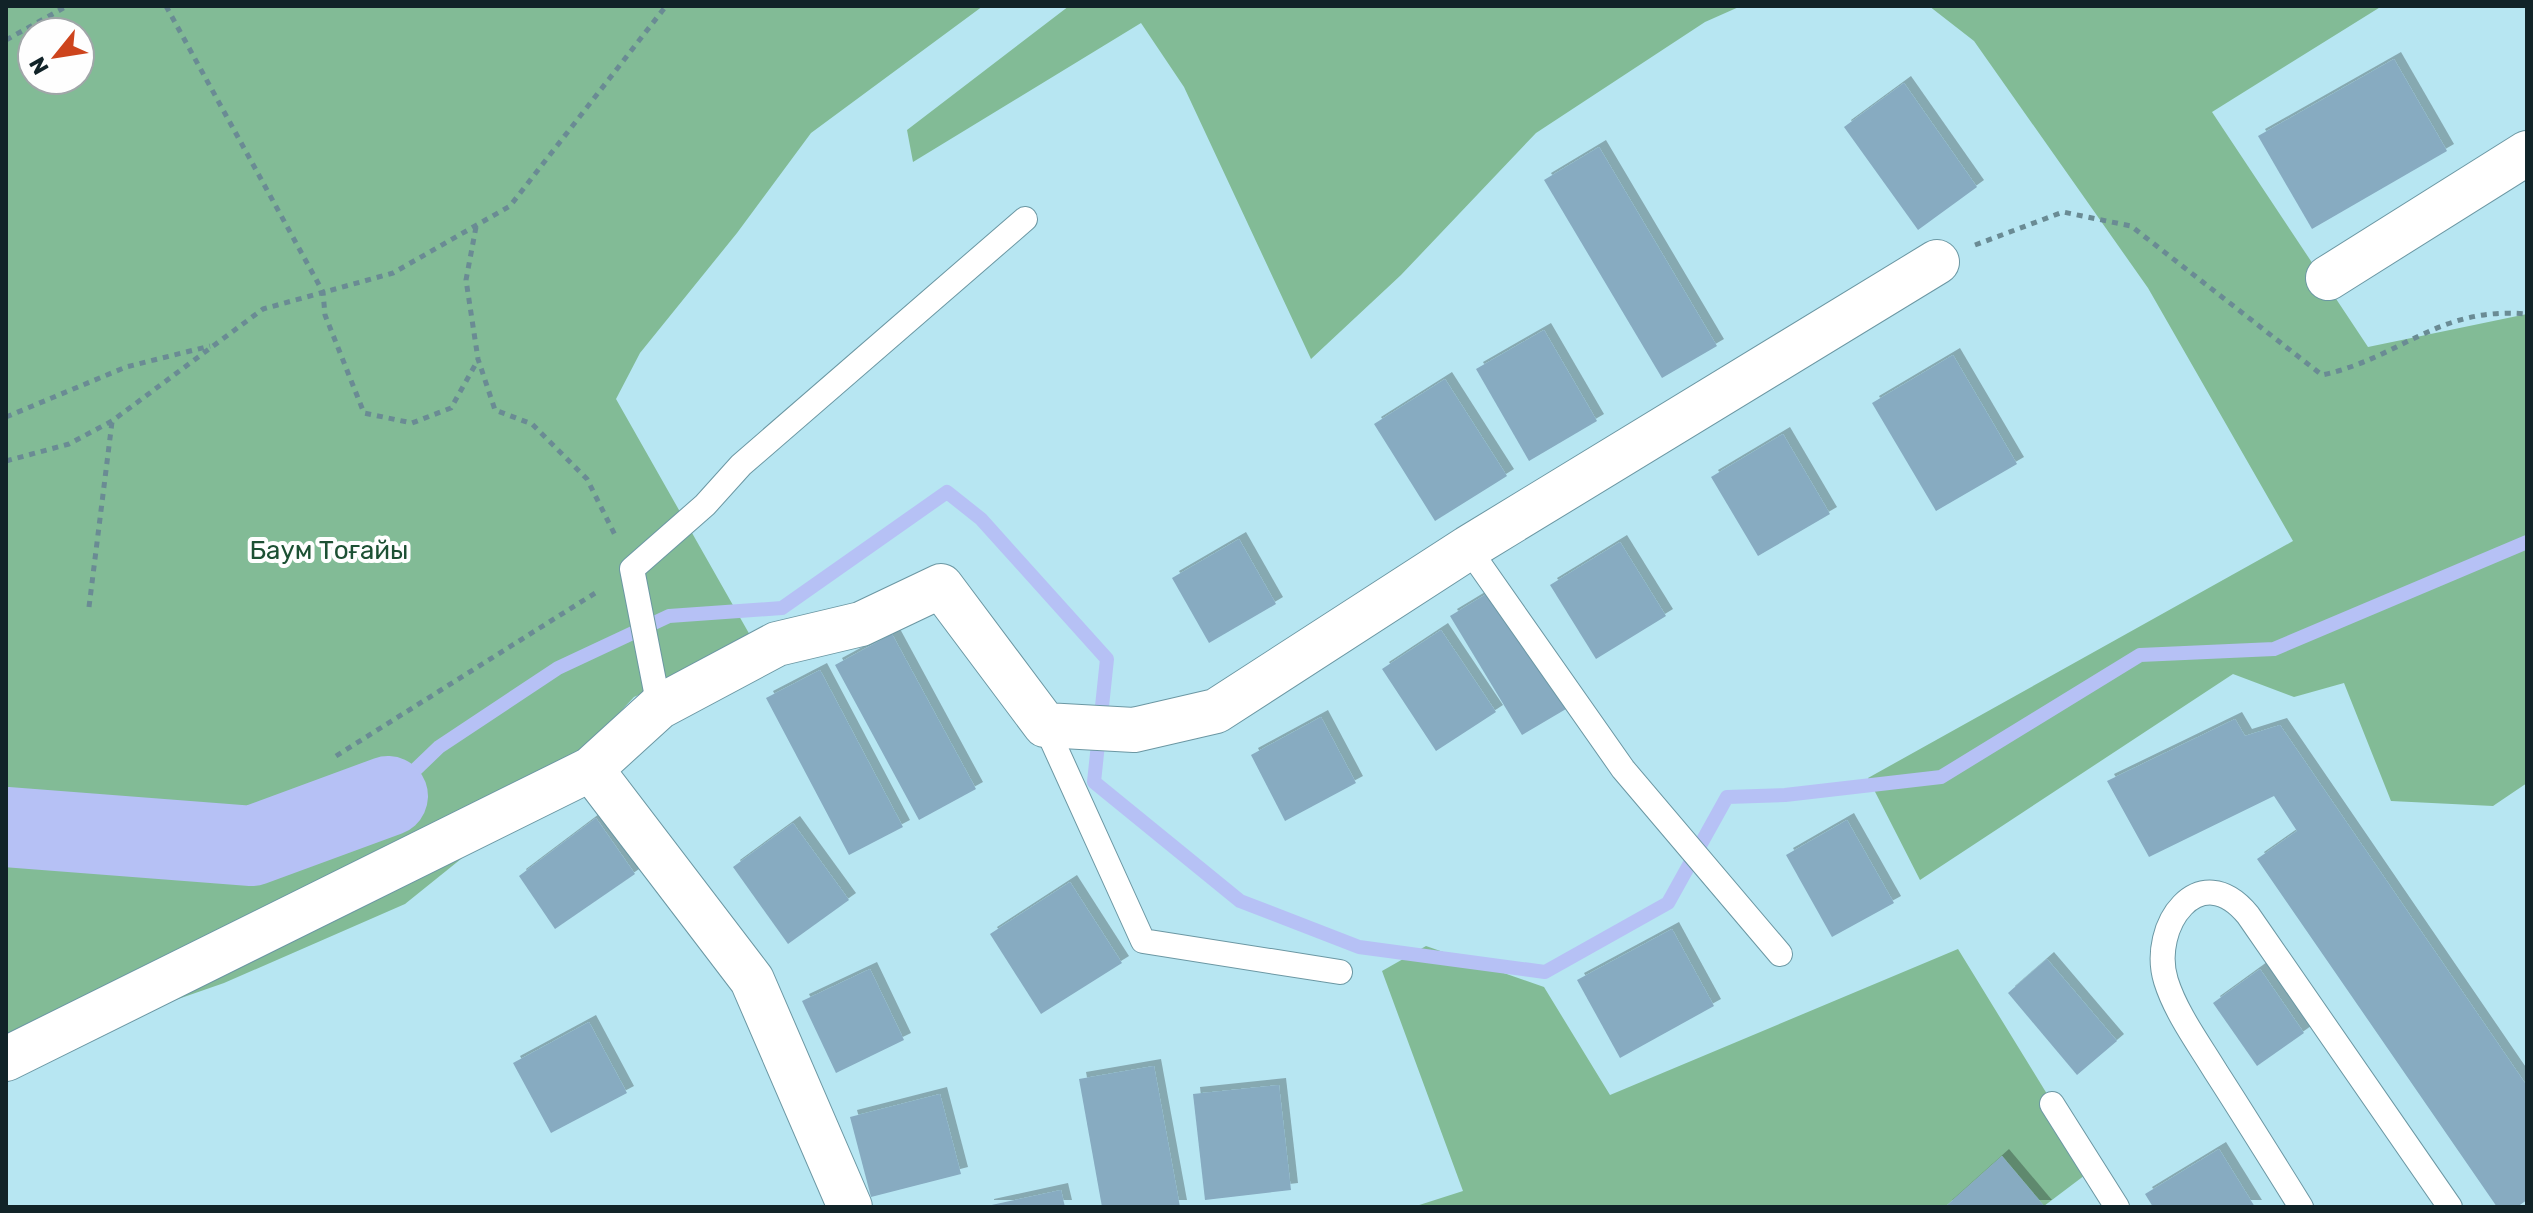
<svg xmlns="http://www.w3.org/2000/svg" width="2533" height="1213" font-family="Rubik,sans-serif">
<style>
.green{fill:#82bb96;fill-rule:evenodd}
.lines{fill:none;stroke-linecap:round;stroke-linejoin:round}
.stream{stroke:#b6c1f5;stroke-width:14}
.river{stroke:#b6c1f5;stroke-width:80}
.building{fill:#87abc1;filter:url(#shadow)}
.service-casing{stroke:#6b97a3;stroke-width:26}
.minor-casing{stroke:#6b97a3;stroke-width:46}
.path{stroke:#6a8b94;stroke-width:5;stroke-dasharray:6 6;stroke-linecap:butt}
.service{stroke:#fff;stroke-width:24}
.minor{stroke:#fff;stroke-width:44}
.labels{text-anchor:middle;stroke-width:8;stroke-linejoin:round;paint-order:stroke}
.park-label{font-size:26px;fill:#1c5033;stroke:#fefefe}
</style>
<defs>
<filter id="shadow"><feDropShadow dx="7" dy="-7" stdDeviation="0" flood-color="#0004"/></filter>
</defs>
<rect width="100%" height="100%" fill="#b7e6f2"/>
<g class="green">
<path d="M6,6H983L811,133L737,233L640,353L616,399L755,644L634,697L548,789L405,904L224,983L6,1059ZM32,32H80V80H32Z"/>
<polygon points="1069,6 1741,6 1705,22 1536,133 1401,275 1311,359 1184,87 1141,23 913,162 907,130"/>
<polygon points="1929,6 2382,6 2212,112 2368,347 2527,314 2527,783 2493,806 2391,801 2344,683 2294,697 2233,674 1920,880 1868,778 2293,541 2148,288 1974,41"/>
<polygon points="1426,946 1544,987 1610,1095 1958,949 2093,1169 2044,1206 2002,1156 1945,1207 1413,1207 1463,1191 1382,971"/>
</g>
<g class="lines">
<polyline class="stream" points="388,796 439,747 558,668 669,616 782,608 947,492 981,519 1107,659 1094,782 1240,901 1359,947 1545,972 1668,903 1727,797 1785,795 1941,777 2140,655 2274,649 2527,542"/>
<polyline class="river" points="6,827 252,846 388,796"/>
</g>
<g class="building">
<polygon points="2394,59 2447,151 2312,229 2258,136"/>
<polygon points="1904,83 1977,187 1918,230 1844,127"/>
<polygon points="1599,147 1717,346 1662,378 1544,180"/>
<polygon points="1544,330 1597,421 1529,461 1476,369"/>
<polygon points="1953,355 2017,464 1936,511 1872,403"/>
<polygon points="1445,379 1507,476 1435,521 1374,424"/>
<polygon points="1783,434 1830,514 1758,556 1711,477"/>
<polygon points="1239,539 1276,604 1209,643 1172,578"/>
<polygon points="1620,542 1666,616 1596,659 1550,585"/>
<polygon points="1493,590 1566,709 1522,735 1450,616"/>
<polygon points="1441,630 1496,712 1436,751 1382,669"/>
<polygon points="892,634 976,789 919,820 835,665"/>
<polygon points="820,670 903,827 849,855 766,698"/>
<polygon points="1321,717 1356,783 1285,821 1251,755"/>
<polygon points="2235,719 2245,736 2280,725 2527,1086 2527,1200 2517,1207 2497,1207 2257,859 2297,831 2274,796 2149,857 2107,781"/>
<polygon points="596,818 635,874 555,929 519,876"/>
<polygon points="1847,820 1894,903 1832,937 1786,855"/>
<polygon points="793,823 849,900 788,944 733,867"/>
<polygon points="1070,882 1122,963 1041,1014 990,934"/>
<polygon points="1672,929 1714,1006 1620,1058 1577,980"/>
<polygon points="2047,959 2117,1041 2077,1075 2008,993"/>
<polygon points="870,969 904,1040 836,1073 802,1001"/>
<polygon points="2260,969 2304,1033 2257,1066 2213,1003"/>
<polygon points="589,1022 627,1093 551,1133 513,1063"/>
<polygon points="1154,1066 1180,1207 1102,1207 1079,1079"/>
<polygon points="1279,1085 1291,1190 1205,1200 1193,1094"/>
<polygon points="940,1094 961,1174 871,1197 850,1117"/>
<polygon points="2219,1149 2255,1207 2153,1207 2145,1194"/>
<polygon points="2002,1156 2045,1207 1945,1207"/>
<polygon points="1061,1190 1065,1207 987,1207 987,1206"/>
</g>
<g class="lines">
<g class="service-casing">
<g id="service">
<polyline points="1468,548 1623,769 1780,954"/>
<polyline points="659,707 632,569 705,505 741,465 1025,219"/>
<polyline points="1045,725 1143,941 1340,972"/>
<polyline points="2052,1104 2117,1207"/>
<path d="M2301,1207C2273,1162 2245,1117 2216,1072C2199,1044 2176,1013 2166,981C2149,926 2200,856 2248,915L2450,1207"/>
</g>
</g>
<g class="minor-casing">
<g id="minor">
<polyline points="2328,278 2527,153"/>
<polyline points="591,769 752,980 850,1207"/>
<polyline points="6,1059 591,769 659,707 777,644 861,624 941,586 1045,725 1134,730 1216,711 1468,548 1937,262"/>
</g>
</g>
<g class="path">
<polyline points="166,6 323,292 325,315 364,413 412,423 451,408 478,360"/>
<polyline points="6,40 67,6"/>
<polyline points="476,227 466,280 478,359 495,410 532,424 587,479 616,537"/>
<path d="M1975,245L2063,212L2131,226L2322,375C2401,358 2438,306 2527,314"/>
<polyline points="6,417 126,367 210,346"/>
<polyline points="6,461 69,444 112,421 263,309 393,273 510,206 666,6"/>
<polyline points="89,607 112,422"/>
<polyline points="336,756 600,590"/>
</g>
<use href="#service" class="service"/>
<use href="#minor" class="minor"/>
</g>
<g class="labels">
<g class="park-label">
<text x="329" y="559">Баум Тоғайы</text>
</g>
</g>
<rect width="2533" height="1213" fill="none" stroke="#112328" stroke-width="16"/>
<g transform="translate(56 56) rotate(240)"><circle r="38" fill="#fefefe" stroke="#9fa6a8" stroke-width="2"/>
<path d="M0-6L14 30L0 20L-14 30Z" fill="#cd441d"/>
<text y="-12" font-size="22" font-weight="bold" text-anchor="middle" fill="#112328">N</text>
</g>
</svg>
